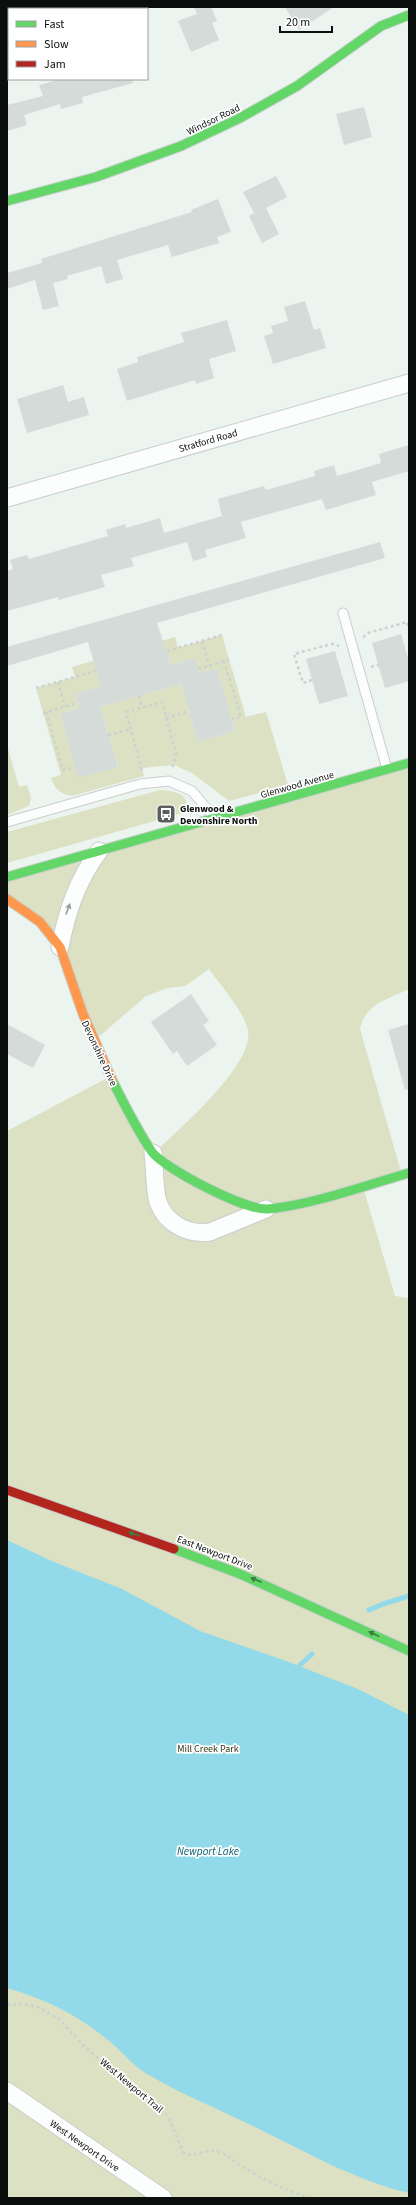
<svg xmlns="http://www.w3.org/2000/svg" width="416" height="2205" font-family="'Source Sans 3',sans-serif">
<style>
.green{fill:#dbe1c2;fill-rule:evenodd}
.water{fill:#92dae9}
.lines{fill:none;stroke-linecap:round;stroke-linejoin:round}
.stream{stroke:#92dae9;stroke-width:5}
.building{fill:#d5dbd9}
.lane-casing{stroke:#c9cfcc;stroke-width:11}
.street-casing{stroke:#c9cfcc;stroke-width:19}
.fast-casing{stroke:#c9cfcc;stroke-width:11}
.slow-casing{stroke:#c9cfcc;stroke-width:11}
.jam-casing{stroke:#c9cfcc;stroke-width:11}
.path{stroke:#ced1d0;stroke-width:2.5;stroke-dasharray:3 3;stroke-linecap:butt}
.lane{stroke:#fcfdfd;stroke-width:9}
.street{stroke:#fcfdfd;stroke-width:17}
.fast{stroke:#63d668;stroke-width:9}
.slow{stroke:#ff974d;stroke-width:9}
.jam{stroke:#b3261e;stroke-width:9}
.oneway{fill:#9b9e9d}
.oneway2{fill:#3b7c3f}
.labels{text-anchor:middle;stroke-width:3.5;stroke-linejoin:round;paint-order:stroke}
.street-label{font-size:10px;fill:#0a0f0d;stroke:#fff}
.poi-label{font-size:10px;font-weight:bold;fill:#0a0f0d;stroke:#fff;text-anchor:start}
.park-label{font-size:10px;fill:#353615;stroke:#fff}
.water-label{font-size:11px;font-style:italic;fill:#0d6272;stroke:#fff}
</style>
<rect width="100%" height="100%" fill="#ecf4ef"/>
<g class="green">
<path d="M222,635L246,717L266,712L288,785L229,801L192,773L174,765L142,768L144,776L72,796C60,794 55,789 51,778L61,775L36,688L75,677L72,667L175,637L178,648ZM165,647L171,665L195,658L199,673L217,668L235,731L198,742L181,684L100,707L118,766L75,767L60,714L79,708L75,694L101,686L96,667Z"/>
<polygon points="7,745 19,787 27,785 31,798 29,806 7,815"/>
<path d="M409,763V989C388,999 365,1004 360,1029L402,1175L363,1187L395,1296L409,1298V2198H7V1131L111,1076L154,1153C178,1130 254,1065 248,1031C245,1012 220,985 209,969L185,986L168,988L146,996L94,1041L60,947L7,899V877Z"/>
<path d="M160,790C175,791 190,793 186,812L7,863V832Z"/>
</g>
<path class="water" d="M7,1540L54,1562L122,1589L200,1631L286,1661L358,1689L409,1715V2193C354,2180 304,2151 253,2126C218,2109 181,2094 147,2074C132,2065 122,2051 108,2040C76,2014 47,2000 7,1988Z"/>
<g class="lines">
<g class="stream">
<polyline points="369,1610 386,1603 409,1596"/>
<polyline points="299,1666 312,1654"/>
</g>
</g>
<g class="building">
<polygon points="194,7 211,7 217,21 212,23 219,40 191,52 178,21 197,14"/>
<polygon points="285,7 334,7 299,30"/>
<polygon points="61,79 132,79 133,83 82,97 83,103 61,109 60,104 24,115 27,125 7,131 7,105 43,96 39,85"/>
<polygon points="364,107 372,137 344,145 336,114"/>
<polygon points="276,176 287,197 266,208 279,234 262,243 249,216 254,213 243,192"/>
<polygon points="218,199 231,232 217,237 219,243 172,257 168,245 117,260 123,279 106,284 101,266 67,276 68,279 53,283 59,306 43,310 35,280 7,289 7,273 42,263 41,259 192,212 191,210"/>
<polygon points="305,301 314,330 320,328 326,348 273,364 264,336 273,333 271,326 288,321 284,307"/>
<polygon points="227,320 236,351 209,359 214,378 196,384 195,380 127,401 117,369 138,362 137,357 184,342 181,333"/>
<polygon points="63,385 68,402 84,397 89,415 27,433 17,399"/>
<polygon points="409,445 409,471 372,482 376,495 326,510 322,499 241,522 246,538 205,550 207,557 193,561 187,542 131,558 134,566 101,575 105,587 58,600 58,597 7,611 7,571 13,569 10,560 27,555 29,559 108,536 106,530 125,524 126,528 160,518 164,533 222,516 218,499 264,486 266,490 315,476 314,471 334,465 337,476 381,463 379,454"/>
<polygon points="380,542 385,558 157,623 171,665 195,658 199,673 217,668 235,731 198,742 181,684 100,707 118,767 78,778 60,714 79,708 75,694 101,686 88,642 7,666 7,647"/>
<polygon points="401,634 409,662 409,681 385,688 372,643"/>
<polygon points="335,651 348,696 319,704 306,659"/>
<polygon points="191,994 209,1021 203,1025 217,1045 187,1066 177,1051 173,1054 151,1022"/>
<polygon points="7,1024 45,1045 33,1068 7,1054"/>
<polygon points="409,1024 409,1089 405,1090 388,1030"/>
</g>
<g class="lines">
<g class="lane-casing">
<g id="lane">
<polyline points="343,613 387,769"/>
<polyline points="7,822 140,784 169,781 192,791 214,817"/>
</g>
</g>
<g class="street-casing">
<g id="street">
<polyline points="7,498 409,383"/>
<path d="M60,947C67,911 77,881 99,851"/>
<path d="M153,1153C155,1168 154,1188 158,1202C166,1224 188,1235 210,1232L266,1209"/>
<polyline points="7,2091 163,2198"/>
</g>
</g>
<g class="fast-casing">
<g id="fast">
<polyline points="7,201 96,177 181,146 240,118 297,86 381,26 409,15"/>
<polyline points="7,877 409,763"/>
<path d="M112,1080C124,1104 137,1130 152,1152C165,1169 246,1211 268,1209C312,1205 366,1185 409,1173"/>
<polyline points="174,1549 240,1574 409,1651"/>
</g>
</g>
<g class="slow-casing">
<polyline id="slow" points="7,899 40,922 60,947 83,1014 112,1080"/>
</g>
<g class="jam-casing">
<polyline id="jam" points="7,1490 174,1549"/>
</g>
<g class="path">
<polyline points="363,637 368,633 407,622 409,630"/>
<polyline points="202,641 209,665"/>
<polyline points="167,651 222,635"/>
<polyline points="408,659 409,659"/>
<polyline points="224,661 241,717 232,719"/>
<polyline points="371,667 379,665"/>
<polyline points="198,669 229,660"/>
<polyline points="312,680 303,683 294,654 332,644 339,646"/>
<polyline points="58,682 65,706"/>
<polyline points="36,688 96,671"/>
<polyline points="139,696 142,708"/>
<polyline points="46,712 63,770 75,767"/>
<polyline points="43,713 77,703"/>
<polyline points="166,718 189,711"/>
<polyline points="108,735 131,729"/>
<polyline points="142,770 126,712 162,702 176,753 172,769"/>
<path d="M7,2005L24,2004L38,2007L59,2019L83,2045L119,2077L168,2116L183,2152L189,2155C198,2154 207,2150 216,2151C226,2153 232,2160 240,2165C260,2178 286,2191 310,2198"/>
</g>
<use href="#lane" class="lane"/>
<use href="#street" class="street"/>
<use href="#fast" class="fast"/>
<use href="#slow" class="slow"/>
<use href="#jam" class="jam"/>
</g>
<defs><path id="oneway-solid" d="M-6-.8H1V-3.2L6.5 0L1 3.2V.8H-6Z"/></defs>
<use class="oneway" href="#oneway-solid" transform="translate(68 909) rotate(-70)"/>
<g class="oneway2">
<use href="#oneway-solid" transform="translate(134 1534) rotate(-162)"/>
<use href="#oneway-solid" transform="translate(256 1580) rotate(-157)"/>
<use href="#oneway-solid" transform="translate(374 1634) rotate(-154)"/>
</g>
<defs>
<g id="bus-square" transform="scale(1)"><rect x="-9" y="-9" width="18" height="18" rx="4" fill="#595f5c" stroke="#fff"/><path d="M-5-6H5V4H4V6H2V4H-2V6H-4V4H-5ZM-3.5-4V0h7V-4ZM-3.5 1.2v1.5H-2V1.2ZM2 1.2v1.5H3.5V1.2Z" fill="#fff"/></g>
</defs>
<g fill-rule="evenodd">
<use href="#bus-square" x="166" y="814"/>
</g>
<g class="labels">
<g class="street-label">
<text transform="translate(213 119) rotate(-26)" y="4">Windsor Road</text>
<text transform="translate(208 440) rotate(-16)" y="4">Stratford Road</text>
<text transform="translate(297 784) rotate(-16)" y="4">Glenwood Avenue</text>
<text transform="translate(100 1053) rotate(65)" y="4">Devonshire Drive</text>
<text transform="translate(215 1552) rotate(21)" y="4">East Newport Drive</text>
<text transform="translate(132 2085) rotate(40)" y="4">West Newport Trail</text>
<text transform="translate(85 2145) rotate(35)" y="4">West Newport Drive</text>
</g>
<g class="poi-label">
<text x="180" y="812">Glenwood &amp;<tspan x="180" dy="12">Devonshire North</tspan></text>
</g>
<g class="park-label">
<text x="208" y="1752">Mill Creek Park</text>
</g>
<g class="water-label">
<text x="208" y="1855">Newport Lake</text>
</g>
</g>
<rect width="416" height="2205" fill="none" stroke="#0a0f0d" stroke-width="16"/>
<rect x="8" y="8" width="140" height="72" fill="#ffffff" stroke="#9d9f9e"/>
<rect x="16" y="21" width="20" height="6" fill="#63d668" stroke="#9d9f9e"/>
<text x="44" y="28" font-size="12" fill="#0a0f0d">Fast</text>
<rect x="16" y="41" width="20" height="6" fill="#ff974d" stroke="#9d9f9e"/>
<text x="44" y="48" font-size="12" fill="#0a0f0d">Slow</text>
<rect x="16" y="61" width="20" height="6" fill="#b3261e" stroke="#9d9f9e"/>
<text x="44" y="68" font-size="12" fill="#0a0f0d">Jam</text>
<path d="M280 26v6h52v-6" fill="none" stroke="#0a0f0d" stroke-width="2"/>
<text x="286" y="26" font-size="12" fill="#0a0f0d" stroke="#ffffff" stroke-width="3" paint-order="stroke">20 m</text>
</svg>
